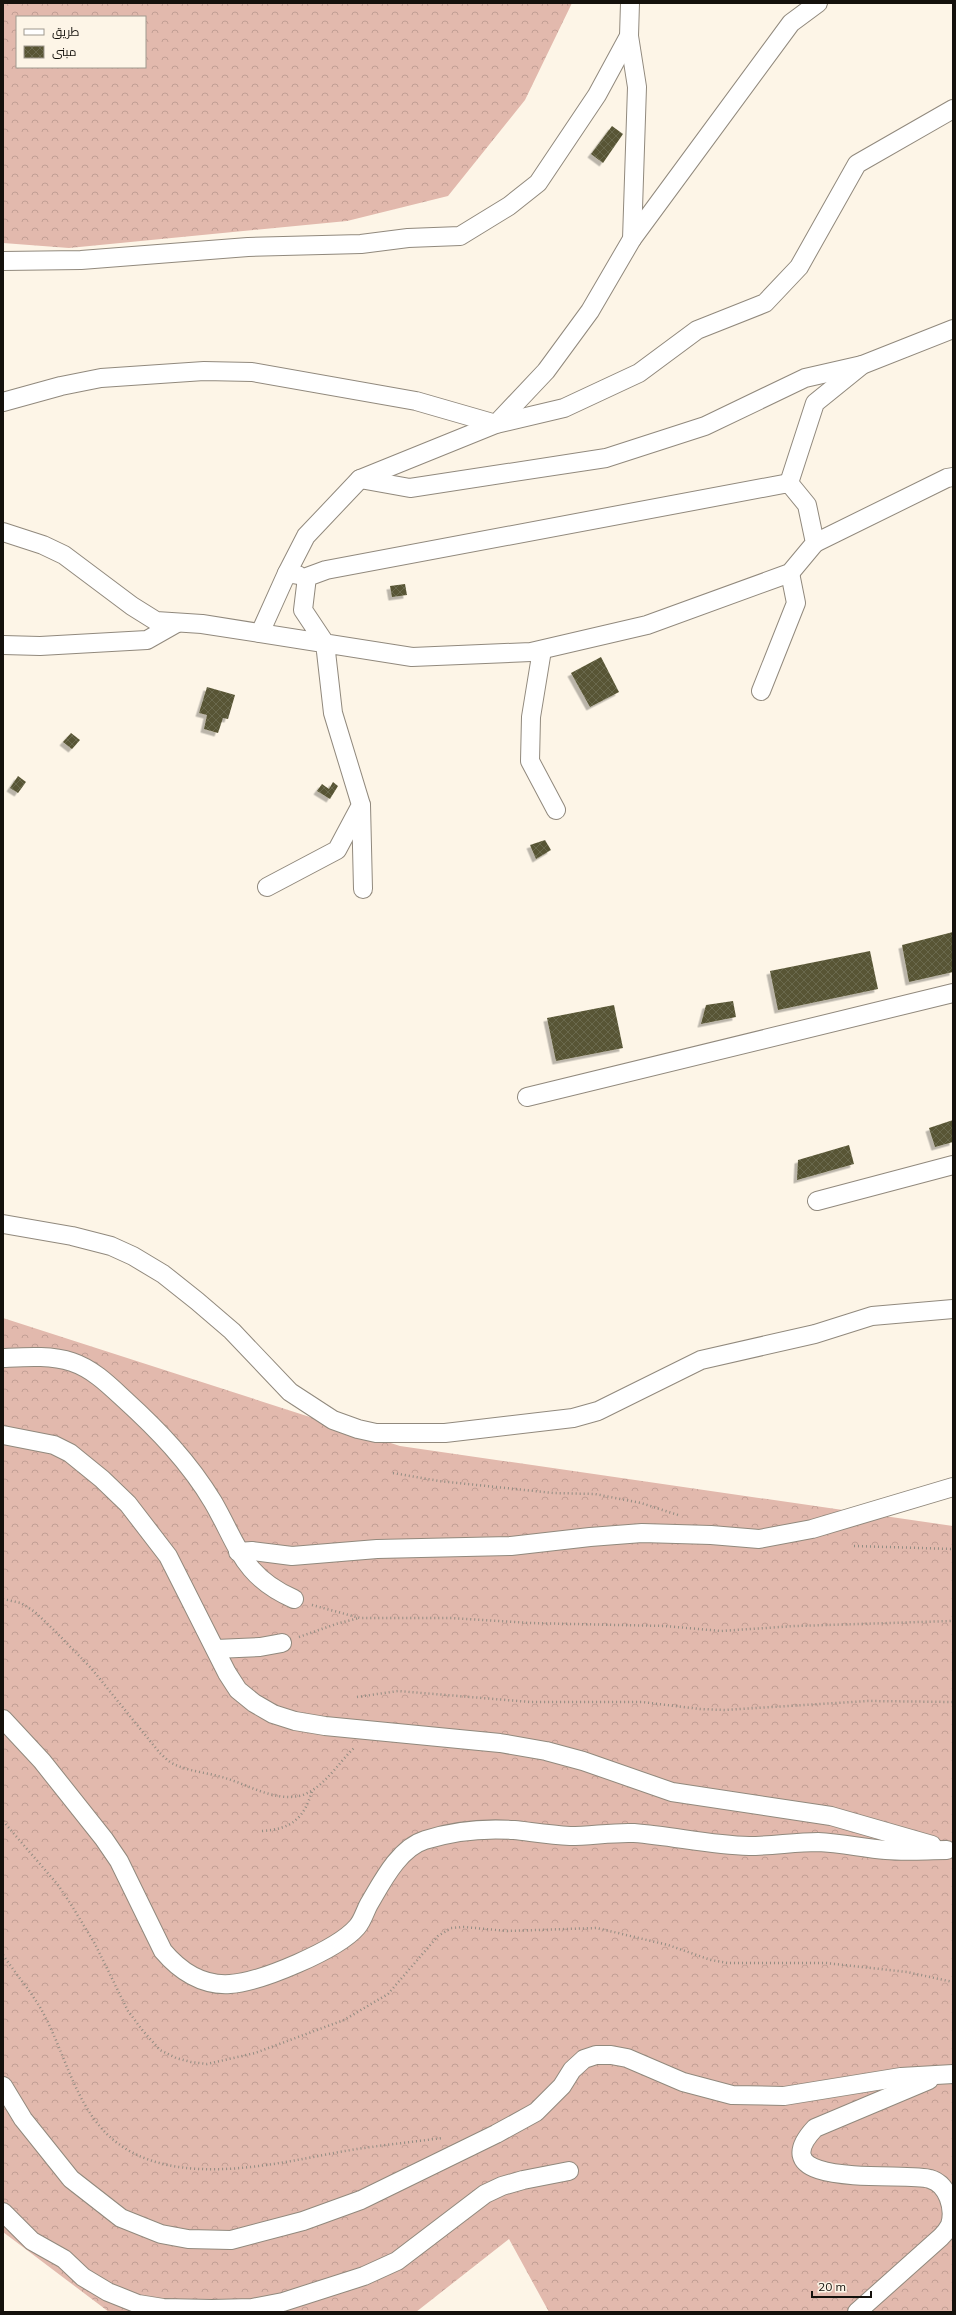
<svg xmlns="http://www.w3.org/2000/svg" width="956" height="2315" font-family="Mulish,Cairo,sans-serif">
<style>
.forest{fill:url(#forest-crowns);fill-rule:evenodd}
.building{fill:url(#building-cross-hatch);filter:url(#shadow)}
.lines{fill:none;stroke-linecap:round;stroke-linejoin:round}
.minor-casing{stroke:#91897d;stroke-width:20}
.path{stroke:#928c82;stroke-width:2.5;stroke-dasharray:1 3;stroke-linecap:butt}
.minor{stroke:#fff;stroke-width:18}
</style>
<defs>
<pattern id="forest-crowns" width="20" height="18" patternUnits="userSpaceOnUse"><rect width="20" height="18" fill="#e2b9ad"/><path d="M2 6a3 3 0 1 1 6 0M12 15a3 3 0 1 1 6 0" fill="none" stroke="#c19e94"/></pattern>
<pattern id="building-cross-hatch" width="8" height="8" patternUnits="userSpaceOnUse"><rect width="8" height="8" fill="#585534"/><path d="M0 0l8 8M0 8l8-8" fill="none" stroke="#6b694e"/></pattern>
<filter id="shadow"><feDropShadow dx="-3.5" dy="3.5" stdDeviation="0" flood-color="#0004"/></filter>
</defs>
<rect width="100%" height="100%" fill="#fdf5e7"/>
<g class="forest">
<path d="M3,3H572L525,100L448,196L347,221L69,248L3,243ZM17,17H145V67H17Z"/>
<polygon points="3,1318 400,1446 953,1526 953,2312 549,2312 509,2239 416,2312 109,2312 3,2232"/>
</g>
<g class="building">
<polygon points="612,126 623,134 603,163 591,154"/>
<polygon points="405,584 407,595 392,597 390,586"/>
<polygon points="601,657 619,692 590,707 571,673"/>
<polygon points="207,687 235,695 228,719 223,718 218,733 204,729 207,715 199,713"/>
<polygon points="71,733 80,740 72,749 63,742"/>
<polygon points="18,776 26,782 18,793 10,788"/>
<polygon points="333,782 338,786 330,799 317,791 322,784 329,789"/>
<polygon points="545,840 551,850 536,859 530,845"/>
<polygon points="953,932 953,972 909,982 902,945"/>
<polygon points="870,951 878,989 778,1010 770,971"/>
<polygon points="733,1001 736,1017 701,1024 706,1005"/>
<polygon points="614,1005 623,1048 556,1061 547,1018"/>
<polygon points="953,1120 953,1142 935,1147 929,1128"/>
<polygon points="849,1145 854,1164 797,1180 798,1160"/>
</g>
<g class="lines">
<g class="minor-casing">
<g id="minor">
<polyline points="632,239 791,23 818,3"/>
<polyline points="3,261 81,260 248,247 361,244 408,238 460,236 509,206 538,183 597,95 629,36 630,3"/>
<polyline points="3,402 61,386 101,378 204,371 252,372 416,401 496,424 546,371 590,311 632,239 637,87 629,36"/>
<polyline points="360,479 410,488 606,458 705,426 805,378 862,365"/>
<polyline points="789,483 815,403 862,365 953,329"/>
<polyline points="3,532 43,545 64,555 132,606 156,621 202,624 412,657 531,652 647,625 790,573 815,543 807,505 789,483 326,570 307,577 303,610 325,643 333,713 361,805 337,850 267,887"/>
<polyline points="815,543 947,478 953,477"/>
<polyline points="287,573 306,536 360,479 496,424 564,408 639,373 697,330 765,303 799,267 857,164 953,109"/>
<polyline points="260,633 287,573 298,575"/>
<polyline points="3,645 40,646 147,640 177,623"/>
<polyline points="542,650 531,717 530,761 556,810"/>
<polyline points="761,691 796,603 790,573"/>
<polyline points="361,805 363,889"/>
<polyline points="527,1097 953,993"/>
<polyline points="817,1201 953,1165"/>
<polyline points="3,1224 72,1236 111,1246 133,1256 163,1274 197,1301 232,1331 290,1392 333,1420 358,1429 376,1433 445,1433 573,1418 598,1411 701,1360 815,1334 872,1316 953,1309"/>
<path d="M3,1358C25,1357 51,1355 72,1362C93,1369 109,1385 124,1399C158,1430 189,1462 213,1502C239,1547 242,1576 294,1599"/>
<polyline points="3,1435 54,1445 70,1453 102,1479 128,1504 168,1556 227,1673 238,1690 254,1703 273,1714 295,1721 325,1726 500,1743 546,1751 583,1761 672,1792 831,1816 932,1845"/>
<polyline points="238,1552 252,1551 292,1556 377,1549 511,1546 590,1537 642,1533 711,1535 759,1539 812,1529 953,1487"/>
<polyline points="216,1649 260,1647 282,1643"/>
<path d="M3,1719L42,1761L104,1839L119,1861L163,1951C179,1970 202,1986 230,1984C261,1982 337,1950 357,1927C363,1920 365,1911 369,1904C382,1882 399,1848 425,1840C453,1831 484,1828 514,1830C532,1832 551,1835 570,1836C591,1836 613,1832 634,1833C673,1836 710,1845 749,1846C772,1846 795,1842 818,1842C841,1843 863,1848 886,1850C907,1852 927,1850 947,1850"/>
<polyline points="3,2086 23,2119 71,2179 121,2218 161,2234 188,2239 231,2240 303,2221 361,2200 496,2134 536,2112 562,2086 572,2070 584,2059 596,2055 611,2055 627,2058 683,2082 732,2095 784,2096 901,2077 953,2074"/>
<polyline points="3,2212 32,2241 64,2259 83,2277 108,2292 138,2304 163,2308 212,2309 252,2308 283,2302 364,2276 397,2261 485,2194 502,2186 523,2180 569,2171"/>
<path d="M857,2312L941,2237C944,2234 948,2229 950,2225C955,2209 948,2184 930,2179C907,2171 756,2191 815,2128L929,2080"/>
</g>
</g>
<g class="path">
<polyline points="393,1473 439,1481 553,1493 595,1494 641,1503 678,1515"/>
<polyline points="854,1546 953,1549"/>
<path d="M3,1599L21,1603L35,1612L55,1631L91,1668L159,1752C162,1755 166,1759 170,1762C187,1772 207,1772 225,1778C249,1785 273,1801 299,1796C322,1791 338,1763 354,1748"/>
<polyline points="312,1605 360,1618 452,1618 529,1623 665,1626 721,1631 795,1626 953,1621"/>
<polyline points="299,1637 336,1624 359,1618"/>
<polyline points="357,1697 398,1691 530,1702 642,1702 700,1709 725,1710 868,1701 953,1702"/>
<polyline points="3,1821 58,1885 72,1906 95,1944 128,2011 143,2031 160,2050 176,2058 191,2062 207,2064 255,2053 344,2020 388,1994 438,1936 451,1928 464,1927 507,1931 597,1928 668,1945 711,1960 727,1963 826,1963 907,1972 953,1982"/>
<path d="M262,1831C291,1829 304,1819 312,1791"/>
<path d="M3,1955C15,1973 30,1990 41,2009C63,2048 73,2097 103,2130C159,2191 265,2166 334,2153C370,2146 406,2143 442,2138"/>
</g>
<use href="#minor" class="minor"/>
</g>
<rect width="956" height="2315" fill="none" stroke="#14110c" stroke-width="8"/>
<rect x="16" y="16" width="130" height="52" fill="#fdf5e7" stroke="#a09a8f"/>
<rect x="24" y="29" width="20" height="6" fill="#ffffff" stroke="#a09a8f"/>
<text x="52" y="36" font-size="12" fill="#14110c">طريق</text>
<rect x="24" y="46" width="20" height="12" fill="url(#building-cross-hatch)" stroke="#a09a8f"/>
<text x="52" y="56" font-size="12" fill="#14110c">مبنى</text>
<path d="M812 2291v6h59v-6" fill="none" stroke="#14110c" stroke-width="2"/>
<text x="818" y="2291" font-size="12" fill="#14110c" stroke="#fdf5e7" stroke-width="3" paint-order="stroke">20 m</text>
</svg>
